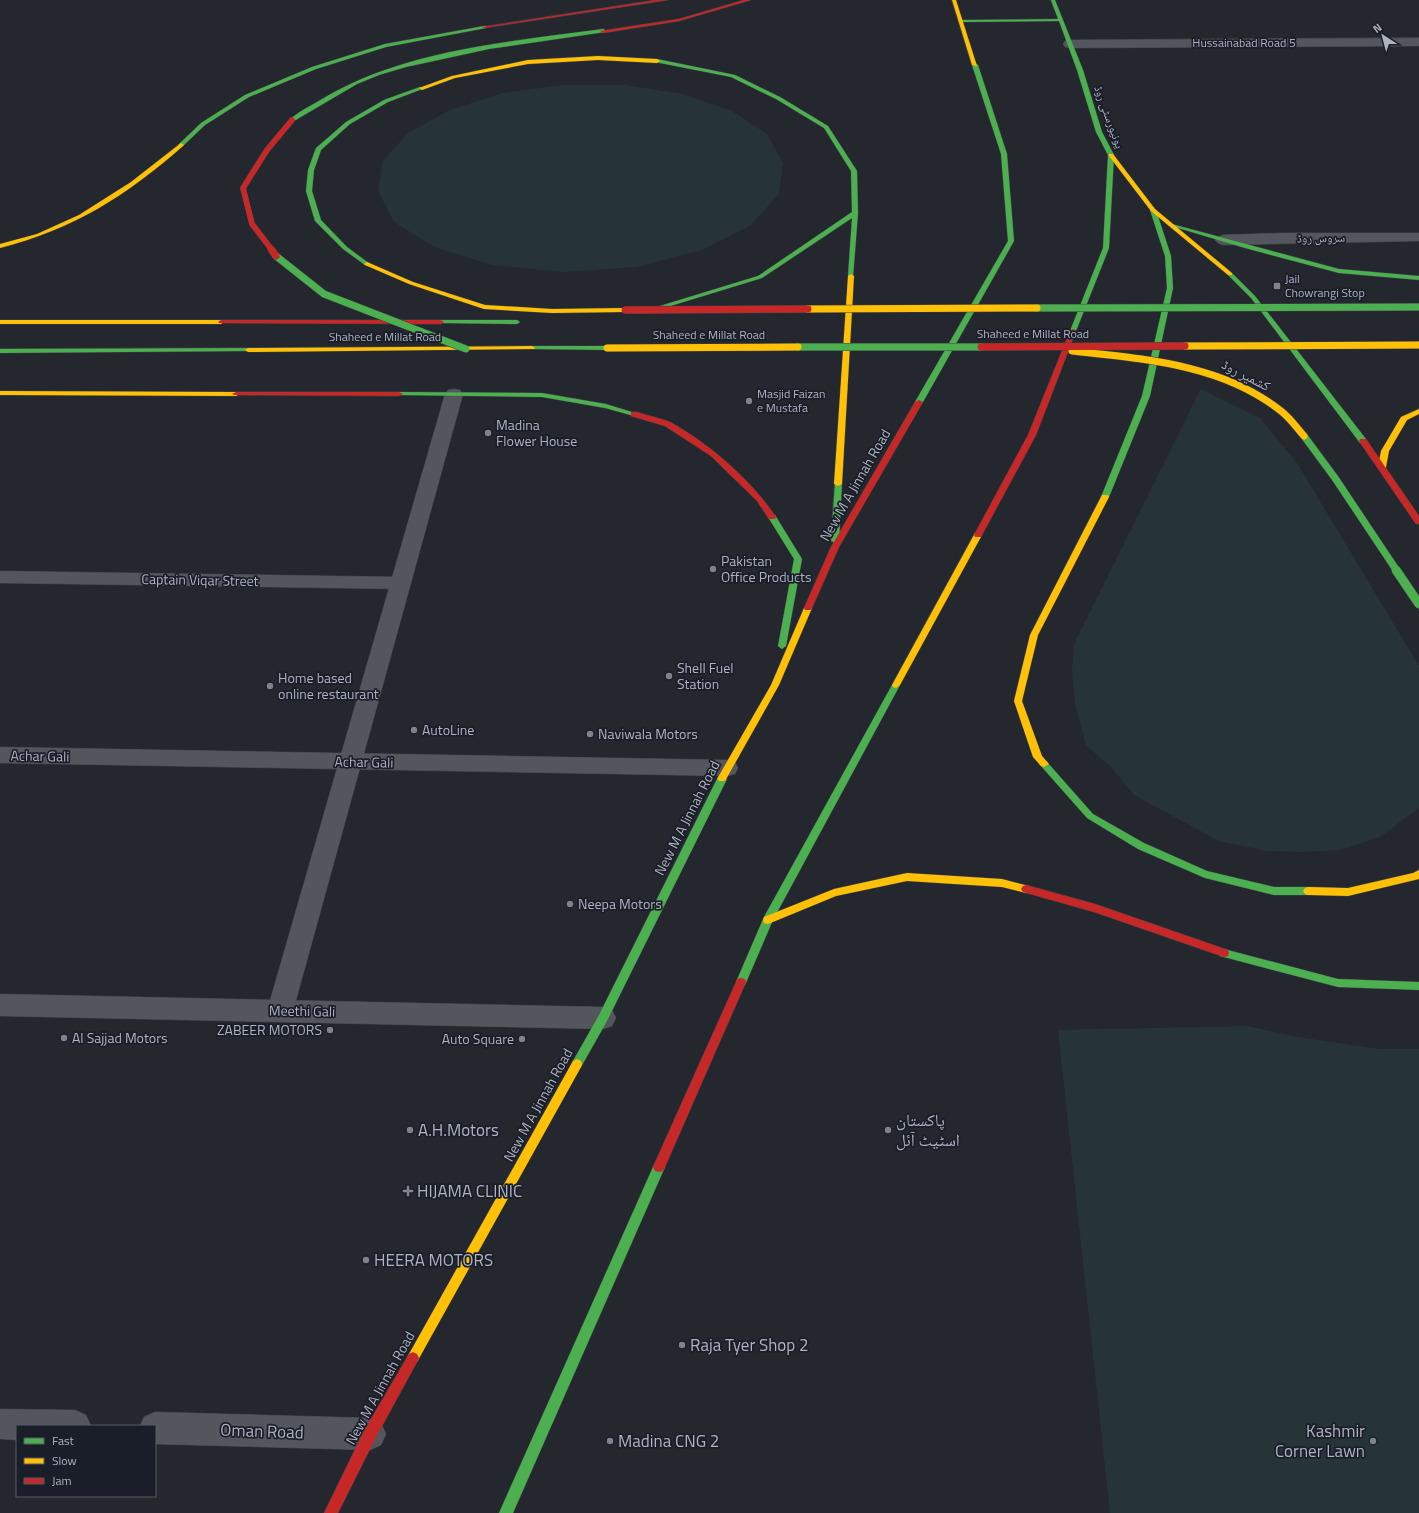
<svg xmlns="http://www.w3.org/2000/svg" width="1419" height="1513" font-family="'Titillium Web','Noto Naskh Arabic',sans-serif">
<style>
.green{fill:#273437}
.lines{fill:none;stroke-linecap:round;stroke-linejoin:round}
.lane-casing{stroke:#404248;stroke-width:1}
.street-casing{stroke:#404248;stroke-width:1}
.fast-casing{stroke:#404248;stroke-width:1}
.slow-casing{stroke:#404248;stroke-width:1}
.jam-casing{stroke:#404248;stroke-width:1}
.lane{fill:#54565d;fill-rule:evenodd}
.street{fill:#54565d;fill-rule:evenodd}
.fast{fill:#4caf50;fill-rule:evenodd}
.slow{fill:#ffc107;fill-rule:evenodd}
.jam{fill:#c62828;fill-rule:evenodd}
.fast-bridge-far1-casing{stroke:#404248;stroke-width:8;stroke-linecap:butt}
.fast-bridge-casing{stroke:#404248;stroke-width:10;stroke-linecap:butt}
.slow-bridge-casing{stroke:#404248;stroke-width:8;stroke-linecap:butt}
.jam-bridge-far1-casing{stroke:#404248;stroke-width:6;stroke-linecap:butt}
.jam-bridge-casing{stroke:#404248;stroke-width:8;stroke-linecap:butt}
.fast-bridge-far1{stroke:#4caf50;stroke-width:7}
.fast-bridge{stroke:#4caf50;stroke-width:9}
.slow-bridge{stroke:#ffc107;stroke-width:7}
.jam-bridge-far1{stroke:#c62828;stroke-width:5.5}
.jam-bridge{stroke:#c62828;stroke-width:7}
.poi-dot{fill:#7e828d;stroke:#1a1e28;stroke-width:1.5}
.labels{text-anchor:middle;stroke-width:3.5;stroke-linejoin:round;paint-order:stroke}
.far-street-label{font-size:12px;fill:#aeb3c0;stroke:#1a1e28}
.far-poi-label{font-size:12px;fill:#aeb3c0;stroke:#1a1e28;text-anchor:start}
.street-label{font-size:14px;fill:#aeb3c0;stroke:#1a1e28}
.poi-label{font-size:14px;fill:#aeb3c0;stroke:#1a1e28;text-anchor:start}
.near-poi-label{font-size:17px;fill:#aeb3c0;stroke:#1a1e28;text-anchor:start}
.near-street-label{font-size:17px;fill:#aeb3c0;stroke:#1a1e28}
</style>
<rect width="100%" height="100%" fill="#25272e"/>
<g class="green">
<polygon points="564,85 625,85 683,94 732,111 767,134 783,163 779,194 751,225 702,250 636,267 563,272 492,265 434,247 394,222 378,191 383,161 408,133 450,110 503,93"/>
<polygon points="1201,389 1260,418 1297,463 1419,666 1419,808 1380,837 1340,850 1300,852 1267,851 1219,841 1134,795 1111,767 1086,745 1075,704 1072,670 1074,644"/>
<polygon points="1248,1026 1297,1037 1380,1049 1419,1049 1419,1513 1110,1513 1058,1030"/>
</g>
<g class="lines">
<g class="lane-casing">
<polygon id="lane" points="454,389 460,390 463,394 293,1011 289,1018 280,1022 271,1018 267,1011 445,394 448,390"/>
</g>
<g class="street-casing">
<g id="street">
<polygon points="1419,38 1419,46 1069,48 1065,47 1063,44 1065,41 1069,40"/>
<polygon points="1282,233 1419,233 1419,241 1223,245 1218,243 1215,240 1218,237 1223,235"/>
<polygon points="0,571 401,577 408,579 411,583 408,587 401,589 0,583"/>
<polygon points="0,747 727,760 735,762 738,768 735,774 727,776 0,763"/>
<polygon points="0,994 603,1007 612,1010 616,1018 612,1026 603,1029 0,1016"/>
<polygon points="0,1409 75,1410 86,1415 91,1426 17,1426 17,1440 0,1439"/>
<polygon points="155,1412 370,1418 381,1423 386,1434 381,1445 370,1450 155,1444 155,1426 140,1426 144,1417"/>
</g>
</g>
<g class="fast-casing">
<g id="fast">
<polygon points="1051,0 1055,0 1083,70 1102,132 1114,155 1109,248 1076,331 1073,333 1070,331 1103,248 1108,155 1096,132 1077,70 1059,21 962,22 960,21 962,20 1058,19"/>
<polygon points="484,26 486,26 486,28 386,47 316,69 249,97 205,125 183,146 178,145 201,123 245,95 312,67 385,44"/>
<path d="M603,29L605,30V32L489,49L406,67L379,75L357,84L294,121L289,120C297,113 308,107 317,102C400,50 508,42 603,29Z"/>
<polygon points="657,59 735,75 780,97 828,126 857,171 858,213 853,277 848,276 852,218 762,278 654,311 650,311 650,309 758,276 852,212 851,171 824,128 776,99 731,77 655,62 655,60"/>
<polygon points="975,63 978,65 1007,154 1014,241 923,402 919,404 915,402 1008,241 1001,154 972,65"/>
<polygon points="420,87 425,88 388,102 350,124 321,150 314,170 312,191 321,220 347,247 370,264 365,265 343,249 315,221 306,191 308,170 316,148 346,122 384,100"/>
<polygon points="1153,208 1156,210 1171,256 1173,288 1150,396 1109,497 1105,499 1101,497 1142,396 1167,288 1165,256 1150,210"/>
<polygon points="1168,223 1339,269 1419,276 1419,280 1339,273 1245,248 1168,225"/>
<polygon points="1228,273 1232,273 1255,296 1366,439 1366,443 1360,443 1251,298 1228,275"/>
<polygon points="441,320 517,320 520,322 517,324 439,323 439,321"/>
<polygon points="532,346 607,346 610,348 607,350 530,349 529,348"/>
<polygon points="248,348 251,350 250,351 0,353 0,349"/>
<polygon points="399,392 542,393 606,404 638,414 634,416 605,408 542,397 397,395 395,394"/>
<polygon points="835,482 841,482 842,484 839,541 835,543 831,541"/>
<polygon points="769,515 775,515 802,559 786,646 782,649 778,646 794,559 768,517"/>
<polygon points="896,682 900,685 773,920 745,985 741,986 737,985 736,982 764,917 892,685"/>
<polygon points="1044,761 1047,762 1093,814 1144,843 1207,871 1274,887 1308,887 1311,888 1313,891 1311,894 1308,895 1274,895 1205,878 1138,849 1087,818 1041,766 1039,764 1041,762"/>
<polygon points="722,776 727,779 607,1021 581,1067 577,1069 573,1067 572,1064 573,1061 599,1015 717,779"/>
<polygon points="1224,949 1338,979 1419,982 1419,990 1338,987 1220,956 1219,953 1220,950"/>
<polygon points="659,1162 663,1163 665,1167 513,1513 499,1513 653,1167 655,1163"/>
</g>
</g>
<g class="slow-casing">
<g id="slow">
<polygon points="952,0 956,0 977,66 972,65"/>
<polygon points="598,56 657,59 660,61 657,63 598,60 528,64 455,78 422,90 419,88 452,76 528,60"/>
<path d="M181,143L184,145L183,146C126,196 74,229 0,248V244L37,234L79,215L131,182Z"/>
<polygon points="1109,154 1113,154 1155,209 1232,273 1232,275 1228,275 1151,211 1109,156"/>
<polygon points="367,262 413,282 485,305 552,309 625,308 628,310 625,312 552,313 484,309 409,284 365,265 364,264"/>
<polygon points="851,274 854,276 842,484 838,486 834,484 848,276"/>
<polygon points="0,320 221,320 224,322 221,324 0,324"/>
<polygon points="532,346 535,348 534,349 248,352 245,350 248,348"/>
<polygon points="0,391 236,392 240,394 236,396 0,395"/>
<polygon points="1419,409 1419,414 1407,420 1389,451 1386,467 1385,469 1379,469 1378,467 1381,451 1401,417"/>
<polygon points="1102,495 1108,495 1109,497 1038,635 1022,701 1042,756 1049,764 1044,767 1041,766 1033,757 1014,701 1030,635"/>
<polygon points="975,533 981,533 982,535 900,685 896,688 893,687 892,685"/>
<polygon points="808,605 812,608 779,685 725,781 719,781 717,779 771,685 804,608"/>
<polygon points="1419,870 1419,879 1348,896 1308,895 1305,894 1303,891 1305,888 1308,887 1348,888 1413,873"/>
<polygon points="907,873 1002,879 1029,886 1031,889 1029,892 1026,893 1002,887 907,881 836,896 768,924 764,923 763,920 764,917 834,889"/>
<polygon points="577,1059 581,1061 582,1064 581,1067 417,1362 413,1364 409,1362 407,1358 409,1354 573,1061"/>
</g>
</g>
<g class="jam-casing">
<g id="jam">
<polygon points="656,0 668,0 484,28 482,27"/>
<polygon points="744,0 751,0 679,21 603,33 600,31 679,19"/>
<polygon points="221,320 441,320 444,322 441,324 219,323 218,322"/>
<polygon points="1073,329 1076,331 1036,435 982,535 981,537 975,537 974,535 1028,435 1070,331"/>
<polygon points="236,392 399,392 403,394 399,396 234,395 232,394"/>
<polygon points="919,400 923,402 839,547 812,608 811,610 805,610 804,608 831,547 915,402"/>
<path d="M631,412H637C648,416 662,418 672,423C712,446 750,479 776,517L775,519H769L757,501L711,456L665,426L631,416Z"/>
<polygon points="1360,439 1366,439 1419,516 1419,524 1416,524 1359,441"/>
<polygon points="1026,885 1095,904 1228,950 1229,953 1228,956 1224,957 1094,912 1023,892 1021,889 1023,886"/>
<polygon points="741,978 745,979 746,982 665,1167 663,1171 659,1172 655,1171 653,1167 736,982 737,979"/>
<polygon points="413,1352 417,1354 419,1358 417,1362 375,1439 338,1513 324,1513 365,1429 409,1354"/>
</g>
</g>
<use href="#lane" class="lane"/>
<use href="#street" class="street"/>
<use href="#fast" class="fast"/>
<use href="#slow" class="slow"/>
<use href="#jam" class="jam"/>
<g class="fast-bridge-far1-casing">
<g id="fast-bridge-far1">
<polyline points="276,256 324,294 466,349"/>
<polyline points="1037,308 1419,307"/>
<polyline points="798,347 981,347"/>
<polyline points="1304,436 1335,478 1397,571"/>
</g>
</g>
<g class="fast-bridge-casing">
<polyline id="fast-bridge" points="1396,570 1419,604"/>
</g>
<g class="slow-bridge-casing">
<g id="slow-bridge">
<polyline points="808,309 1037,308"/>
<polyline points="1185,346 1419,345"/>
<polyline points="607,348 798,347"/>
<path d="M1072,351C1144,359 1222,364 1281,411C1290,418 1297,428 1304,436"/>
</g>
</g>
<g class="jam-bridge-far1-casing">
<polyline id="jam-bridge-far1" points="272,250 252,224 243,188 267,150 292,120"/>
</g>
<g class="jam-bridge-casing">
<g id="jam-bridge">
<polyline points="271,249 276,256"/>
<polyline points="625,310 808,309"/>
<polyline points="981,347 1185,346"/>
</g>
</g>
<use href="#fast-bridge-far1" class="fast-bridge-far1"/>
<use href="#fast-bridge" class="fast-bridge"/>
<use href="#slow-bridge" class="slow-bridge"/>
<use href="#jam-bridge-far1" class="jam-bridge-far1"/>
<use href="#jam-bridge" class="jam-bridge"/>
</g>
<g class="poi-dot">
<rect x="1273" y="282" width="8" height="8" rx="2"/>
<circle cx="749" cy="401" r="4"/>
<circle cx="488" cy="433" r="4"/>
<circle cx="713" cy="569" r="4"/>
<circle cx="669" cy="676" r="4"/>
<circle cx="270" cy="686" r="4"/>
<circle cx="414" cy="730" r="4"/>
<circle cx="590" cy="734" r="4"/>
<circle cx="570" cy="904" r="4"/>
<circle cx="330" cy="1030" r="4"/>
<circle cx="64" cy="1038" r="4"/>
<circle cx="522" cy="1039" r="4"/>
<circle cx="410" cy="1130" r="4"/>
<circle cx="888" cy="1130" r="4"/>
<path d="M406 1185h4v4h4v4h-4v4h-4v-4h-4v-4h4z"/>
<circle cx="366" cy="1260" r="4"/>
<circle cx="682" cy="1345" r="4"/>
<circle cx="610" cy="1441" r="4"/>
<circle cx="1373" cy="1441" r="4"/>
</g>
<g class="labels">
<g class="far-street-label">
<text x="1244" y="47">Hussainabad Road 5</text>
<text transform="translate(1109 117) rotate(70)" y="4">یونیورسٹی روڈ</text>
<text transform="translate(1321 238) rotate(-1)" y="4">سروس روڈ</text>
<text x="1033" y="338">Shaheed e Millat Road</text>
<text x="709" y="339">Shaheed e Millat Road</text>
<text x="385" y="341">Shaheed e Millat Road</text>
</g>
<g class="far-poi-label">
<text x="1285" y="283">Jail<tspan x="1285" dy="14">Chowrangi Stop</tspan></text>
<text x="757" y="398">Masjid Faizan<tspan x="757" dy="14">e Mustafa</tspan></text>
</g>
<g class="street-label">
<text transform="translate(1246 375) rotate(27)" y="5">کشمیر روڈ</text>
<text transform="translate(855 485) rotate(-60)" y="5">New M A Jinnah Road</text>
<text transform="translate(200 580) rotate(1)" y="5">Captain Viqar Street</text>
<text transform="translate(40 756) rotate(1)" y="5">Achar Gali</text>
<text transform="translate(364 762) rotate(1)" y="5">Achar Gali</text>
<text transform="translate(687 818) rotate(-63)" y="5">New M A Jinnah Road</text>
<text transform="translate(302 1011) rotate(1)" y="5">Meethi Gali</text>
<text transform="translate(538 1105) rotate(-61)" y="5">New M A Jinnah Road</text>
<text transform="translate(380 1388) rotate(-61)" y="5">New M A Jinnah Road</text>
</g>
<g class="poi-label">
<text x="496" y="430">Madina<tspan x="496" dy="16">Flower House</tspan></text>
<text x="721" y="566">Pakistan<tspan x="721" dy="16">Office Products</tspan></text>
<text x="677" y="673">Shell Fuel<tspan x="677" dy="16">Station</tspan></text>
<text x="278" y="683">Home based<tspan x="278" dy="16">online restaurant</tspan></text>
<text x="422" y="735">AutoLine</text>
<text x="598" y="739">Naviwala Motors</text>
<text x="578" y="909">Neepa Motors</text>
<text x="322" y="1035" text-anchor="end">ZABEER MOTORS</text>
<text x="72" y="1043">Al Sajjad Motors</text>
<text x="514" y="1044" text-anchor="end">Auto Square</text>
</g>
<g class="near-poi-label">
<text x="896" y="1126">پاکستان<tspan x="896" dy="20">اسٹیٹ آئل</tspan></text>
<text x="418" y="1136">A.H.Motors</text>
<text x="417" y="1197">HIJAMA CLINIC</text>
<text x="374" y="1266">HEERA MOTORS</text>
<text x="690" y="1351">Raja Tyer Shop 2</text>
<text x="1365" y="1437" text-anchor="end">Kashmir<tspan x="1365" dy="20">Corner Lawn</tspan></text>
<text x="618" y="1447">Madina CNG 2</text>
</g>
<g class="near-street-label">
<text transform="translate(262 1431) rotate(2)" y="6">Oman Road</text>
</g>
</g>
<rect x="16" y="1425" width="140" height="72" fill="#1a1e28" stroke="#555a65"/>
<rect x="24" y="1438" width="20" height="6" fill="#4caf50" stroke="#555a65"/>
<text x="52" y="1445" font-size="12" fill="#aeb3c0">Fast</text>
<rect x="24" y="1458" width="20" height="6" fill="#ffc107" stroke="#555a65"/>
<text x="52" y="1465" font-size="12" fill="#aeb3c0">Slow</text>
<rect x="24" y="1478" width="20" height="6" fill="#c62828" stroke="#555a65"/>
<text x="52" y="1485" font-size="12" fill="#aeb3c0">Jam</text>
<g transform="translate(1383 36) rotate(324)" stroke="#1a1e28" stroke-width="3" paint-order="stroke">
<path d="M0-3L7 15L0 10L-7 15Z" fill="#aeb3c0"/>
<text y="-6" font-size="11" font-weight="bold" text-anchor="middle" fill="#aeb3c0">N</text>
</g>
</svg>
